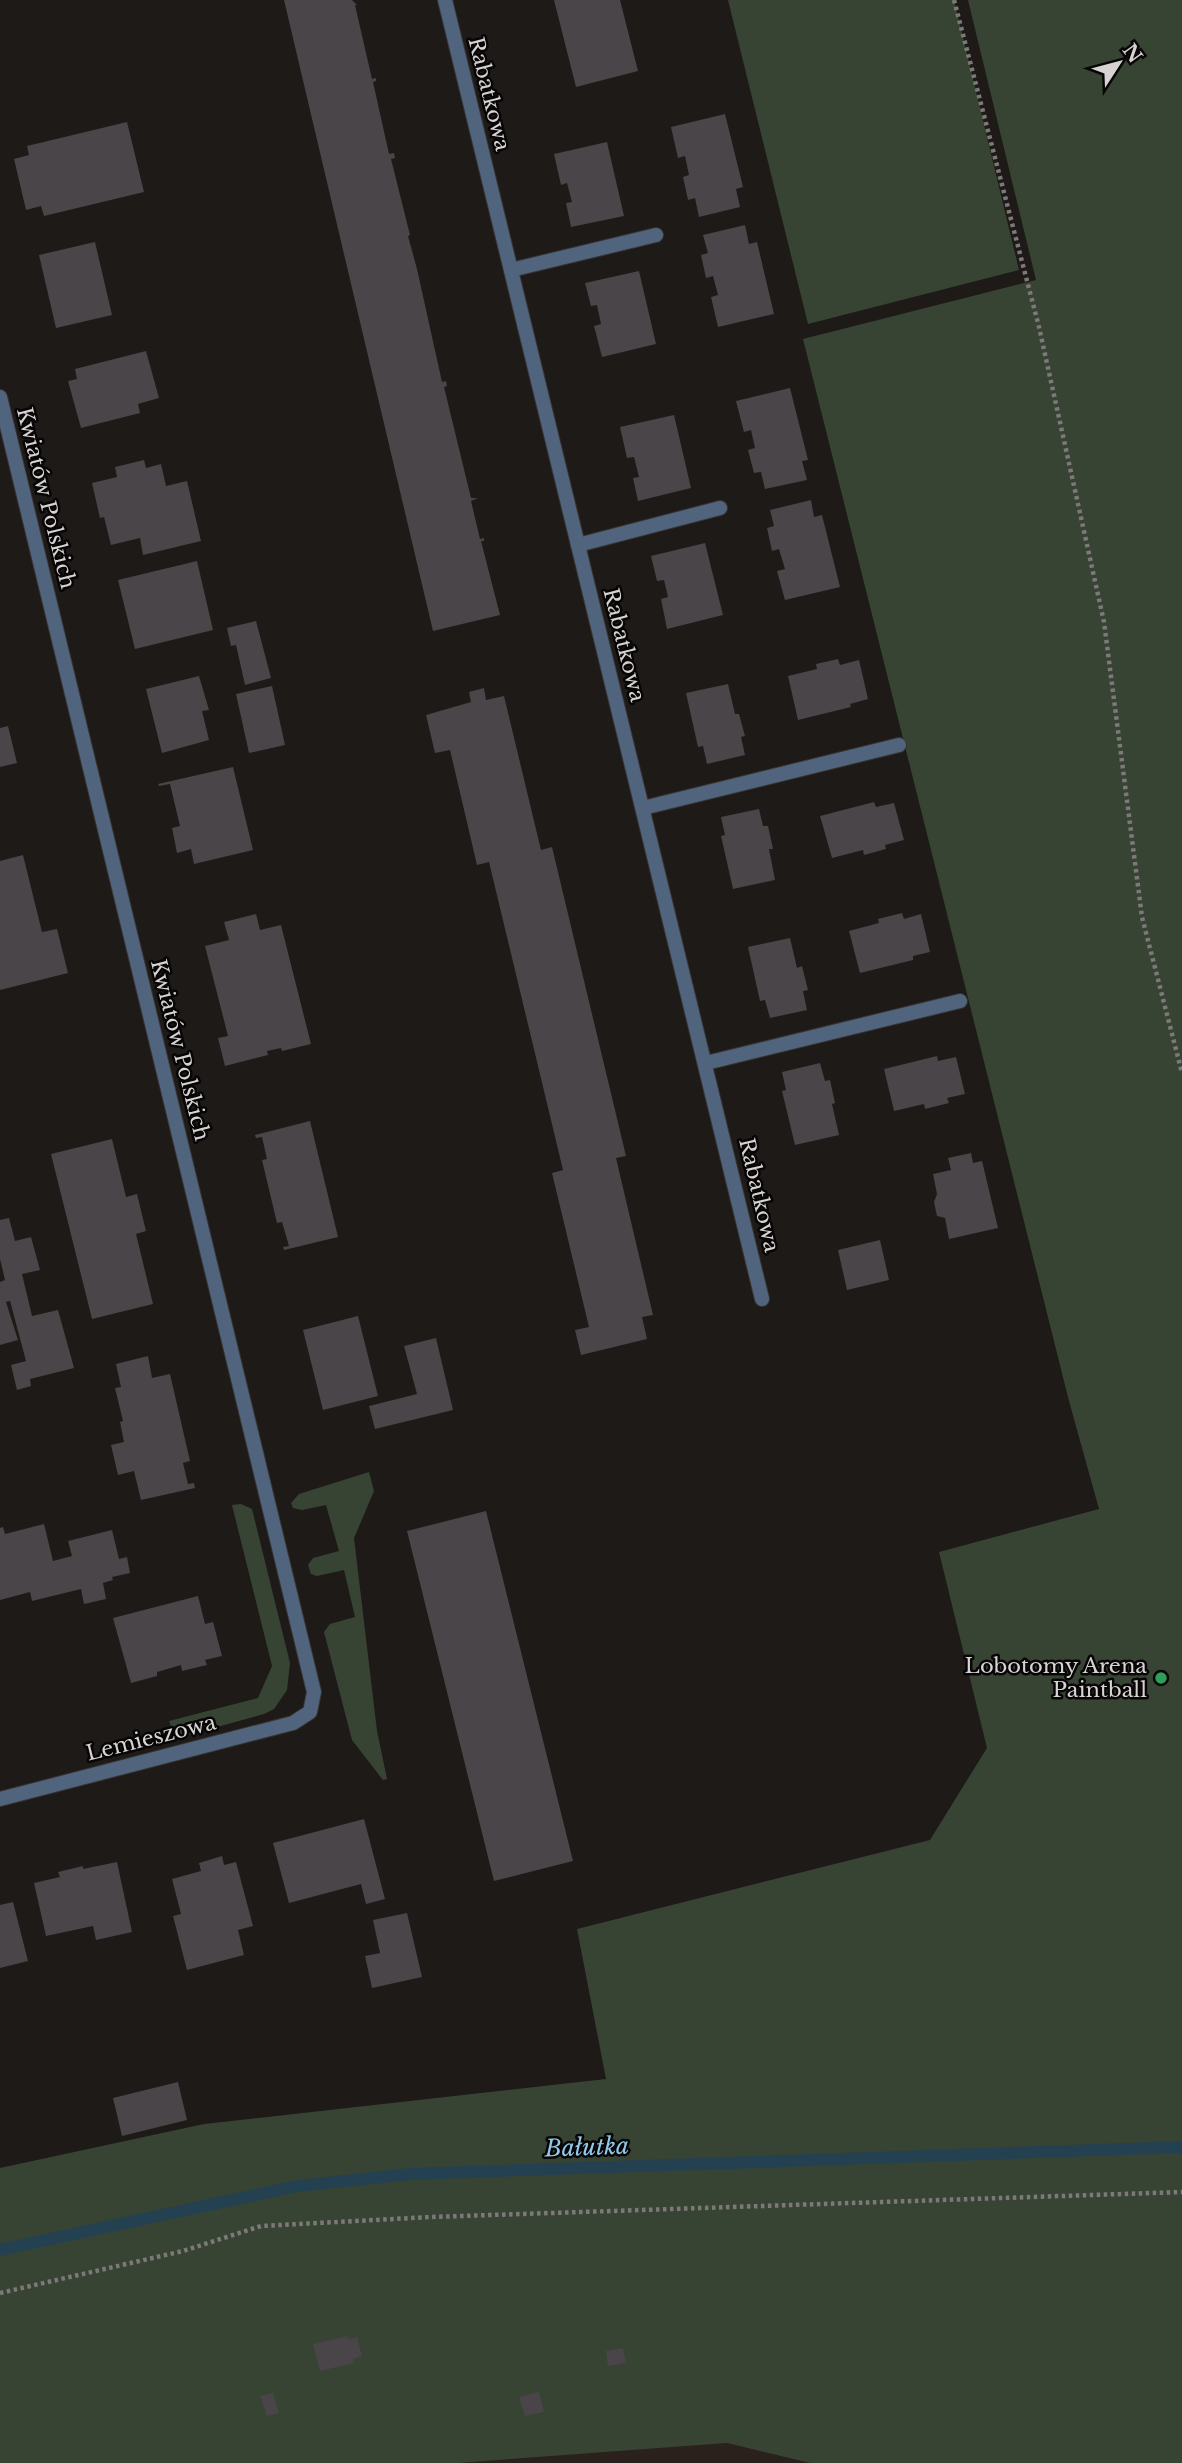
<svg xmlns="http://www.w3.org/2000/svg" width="1182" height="2463" font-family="'Libre Baskerville',serif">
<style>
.built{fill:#2a211c}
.green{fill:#374434}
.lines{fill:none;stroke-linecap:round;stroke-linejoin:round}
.stream{stroke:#244151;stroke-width:12}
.building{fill:#494548}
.service-casing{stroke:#383432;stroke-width:16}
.minor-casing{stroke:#383432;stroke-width:16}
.path{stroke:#7d7978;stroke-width:4.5;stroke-dasharray:3.5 3.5;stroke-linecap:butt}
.service{stroke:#50647e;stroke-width:14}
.minor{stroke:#50647e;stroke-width:14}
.leisure-dot{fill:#2e9e5b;stroke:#070505;stroke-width:2.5}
.labels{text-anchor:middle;stroke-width:5;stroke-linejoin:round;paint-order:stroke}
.street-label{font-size:21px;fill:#d6d3d2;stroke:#070505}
.poi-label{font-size:21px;fill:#d6d3d2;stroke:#070505;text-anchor:end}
.water-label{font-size:23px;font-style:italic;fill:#92caec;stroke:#070505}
</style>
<rect width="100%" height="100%" fill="#1e1a18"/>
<polygon class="built" points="727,2443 809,2463 458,2463"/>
<g class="green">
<polygon points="728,0 954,0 1019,270 808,324"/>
<polygon points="968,0 1182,0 1182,2463 810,2463 727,2443 458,2463 0,2463 0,2168 204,2124 606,2079 577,1929 930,1840 987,1748 939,1552 1099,1509 1069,1401 803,339 1036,280"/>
<polygon points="369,1472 374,1491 354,1538 377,1731 387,1779 383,1780 352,1740 324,1632 330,1624 355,1617 344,1570 317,1576 311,1574 308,1565 313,1558 339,1551 326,1505 302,1510 293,1508 291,1503 299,1494"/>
<polygon points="241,1504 252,1509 290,1663 287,1690 274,1709 264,1714 181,1737 173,1731 169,1721 258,1698 272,1666 232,1505"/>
</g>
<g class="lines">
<polyline class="stream" points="0,2250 297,2186 411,2174 1182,2147"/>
</g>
<g class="building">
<polygon points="284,0 352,0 357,5 355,5 372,79 376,78 376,81 373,82 389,154 394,153 395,158 391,159 410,235 408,236 417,269 442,382 446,381 447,386 444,387 471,498 478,498 471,501 480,539 484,538 484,541 481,541 500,615 433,631"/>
<polygon points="554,0 620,0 638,71 576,87"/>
<polygon points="725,114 743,187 736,189 740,207 699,217 695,198 688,200 683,177 689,175 685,156 678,158 671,127"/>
<polygon points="127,122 144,192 44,216 41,206 26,210 14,159 29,155 27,146"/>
<polygon points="607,142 624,216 571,227 566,203 572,202 567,183 561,185 554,154"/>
<polygon points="745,225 749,244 757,242 774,314 718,327 711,297 718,295 713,276 706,278 701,255 708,253 703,235"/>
<polygon points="95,242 112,315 56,328 39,255"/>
<polygon points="639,271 656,344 602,357 594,326 601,324 597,305 591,306 585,283"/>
<polygon points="146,351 159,398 138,404 140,413 81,428 68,381 77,379 75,369"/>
<polygon points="790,388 808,460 802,461 807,480 765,489 761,472 754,473 748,450 755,448 751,430 744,432 736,401"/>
<polygon points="674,415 691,488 638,501 633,478 639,477 634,457 627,458 620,427"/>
<polygon points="144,460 146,468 161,464 166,486 187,481 201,541 143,555 140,538 111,545 104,517 100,518 92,483 117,477 115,467"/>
<polygon points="811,500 814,517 822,515 840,587 785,600 777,571 785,569 779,549 772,551 767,528 774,526 770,510"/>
<polygon points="705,543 723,615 667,629 661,599 668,597 664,580 657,581 651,556"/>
<polygon points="197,561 213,630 135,649 118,580"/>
<polygon points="256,621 271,678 245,685 236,645 231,646 227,628"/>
<polygon points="838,659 840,665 859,660 868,699 850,704 851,707 798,720 788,676 817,669 816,664"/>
<polygon points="199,676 209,710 202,711 209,740 162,753 146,689"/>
<polygon points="728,684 735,714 739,714 745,736 741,737 745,755 707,764 703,746 698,747 686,693"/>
<polygon points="272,686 285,745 249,753 236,694"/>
<polygon points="484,688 486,700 504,696 541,850 552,847 626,1156 616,1158 653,1315 642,1317 647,1339 581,1355 575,1330 589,1327 552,1173 563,1170 489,862 477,865 450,750 435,753 426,715 471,702 469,692"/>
<polygon points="8,726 17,763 0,767 0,728"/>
<polygon points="233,767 253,850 194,864 191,849 177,853 172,828 180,826 170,784 159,786 158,784"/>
<polygon points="874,802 876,807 894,803 904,840 885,845 886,849 864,855 863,850 832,858 820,816"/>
<polygon points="759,809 763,826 768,826 773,849 769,849 775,880 733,889 721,836 725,835 721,817"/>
<polygon points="23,855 42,932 57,929 68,973 0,990 0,861"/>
<polygon points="902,913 904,919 921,914 930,952 913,956 913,960 860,973 849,931 879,923 878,919"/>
<polygon points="256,914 260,930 281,925 311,1044 282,1051 281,1048 267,1051 268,1055 225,1066 218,1038 228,1036 205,946 229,940 224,922"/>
<polygon points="790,938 797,968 802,966 808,990 803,991 807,1010 770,1018 765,1000 760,1001 748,947"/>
<polygon points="937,1056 938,1061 956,1057 965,1094 947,1098 949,1103 925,1109 924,1104 894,1111 884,1069"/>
<polygon points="820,1063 825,1081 830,1080 835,1103 832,1104 839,1135 795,1145 782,1091 786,1090 782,1072"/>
<polygon points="310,1121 338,1237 284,1250 283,1247 289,1246 282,1222 277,1223 262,1160 267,1159 262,1137 256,1138 255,1135"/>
<polygon points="112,1139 126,1197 137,1194 146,1231 136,1234 153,1304 92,1319 51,1154"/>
<polygon points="971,1153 973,1163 982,1161 998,1228 949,1239 945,1218 937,1216 934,1202 937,1194 933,1174 951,1170 948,1158"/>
<polygon points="9,1218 15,1241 31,1237 40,1270 22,1274 32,1316 58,1310 74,1368 30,1379 31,1386 17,1390 11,1365 26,1361 10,1301 6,1302 18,1340 0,1345 0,1282 5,1280 0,1259 0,1220"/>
<polygon points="880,1240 889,1280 847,1290 838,1250"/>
<polygon points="358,1316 378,1396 323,1410 303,1330"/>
<polygon points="436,1338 453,1410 375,1429 369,1406 417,1394 404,1346"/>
<polygon points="148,1356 152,1378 170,1374 190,1461 183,1463 188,1484 194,1483 195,1488 141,1500 134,1471 118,1475 111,1445 124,1442 120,1422 123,1421 115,1388 121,1387 116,1364"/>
<polygon points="486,1511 573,1861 494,1881 407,1531"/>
<polygon points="44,1524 53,1561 72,1556 68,1541 112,1530 119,1559 127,1557 130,1573 112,1577 113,1580 103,1583 106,1599 84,1604 81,1589 32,1601 30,1592 0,1600 0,1528 3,1527 5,1534"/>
<polygon points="198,1596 205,1624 213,1622 222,1656 205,1660 207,1665 182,1671 181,1665 157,1672 157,1676 131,1683 113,1618"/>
<polygon points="364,1819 385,1899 366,1904 361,1884 289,1903 273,1843"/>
<polygon points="222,1856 224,1865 236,1862 253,1926 238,1930 244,1955 187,1970 173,1916 181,1914 172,1879 201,1871 199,1863"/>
<polygon points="117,1862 132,1932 96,1940 93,1926 46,1936 34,1883 60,1877 58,1872 83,1866 83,1869"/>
<polygon points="13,1902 28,1961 0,1968 0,1905"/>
<polygon points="407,1913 422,1977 372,1988 365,1956 380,1953 373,1920"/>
<polygon points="178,2082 187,2120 122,2136 113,2098"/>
<polygon points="348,2336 349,2339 357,2337 362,2356 353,2359 354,2363 320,2371 313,2344"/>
<polygon points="623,2348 626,2363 608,2366 606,2351"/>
<polygon points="539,2392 544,2412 525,2416 519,2397"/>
<polygon points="273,2393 279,2413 267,2416 260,2396"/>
</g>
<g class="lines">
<g class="service-casing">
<g id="service">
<polyline points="511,270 656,235"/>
<polyline points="578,545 720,508"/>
<polyline points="643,808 899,745"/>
<polyline points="706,1063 960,1001"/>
</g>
</g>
<g class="minor-casing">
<g id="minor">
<polyline points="445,0 762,1299"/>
<polyline points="0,397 314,1692 310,1712 293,1723 0,1799"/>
</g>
</g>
<g class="path">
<polyline points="954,0 1039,327 1104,622 1142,917 1182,1073"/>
<polyline points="0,2293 183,2251 261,2226 431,2217 1182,2192"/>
</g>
<use href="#service" class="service"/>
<use href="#minor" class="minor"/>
</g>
<circle class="leisure-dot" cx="1161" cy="1678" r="7"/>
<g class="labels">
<g class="street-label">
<text transform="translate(489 94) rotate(76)" y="7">Rabatkowa</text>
<text transform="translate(46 498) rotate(76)" y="7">Kwiatów Polskich</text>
<text transform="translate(624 645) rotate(76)" y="7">Rabatkowa</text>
<text transform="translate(180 1050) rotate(76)" y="7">Kwiatów Polskich</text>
<text transform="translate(759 1195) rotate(77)" y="7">Rabatkowa</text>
<text transform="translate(151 1738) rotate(-14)" y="7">Lemieszowa</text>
</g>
<g class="poi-label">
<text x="1147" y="1673">Lobotomy Arena<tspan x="1147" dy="24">Paintball</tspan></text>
</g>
<g class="water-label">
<text transform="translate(587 2147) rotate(-2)" y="8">Bałutka</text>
</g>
</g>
<g transform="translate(1119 63) rotate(54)" stroke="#070505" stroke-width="5" paint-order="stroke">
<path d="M0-5L12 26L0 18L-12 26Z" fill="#d6d3d2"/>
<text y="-10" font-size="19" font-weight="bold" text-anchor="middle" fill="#d6d3d2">N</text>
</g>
</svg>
